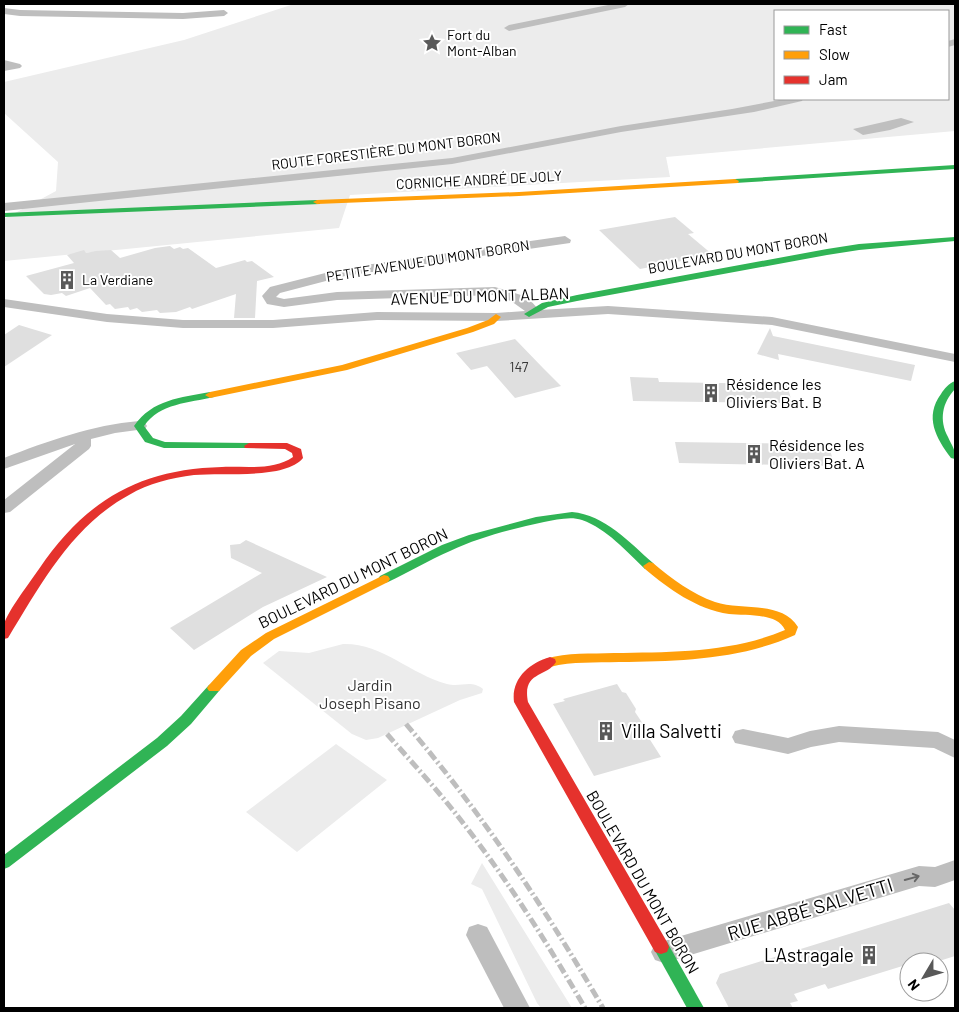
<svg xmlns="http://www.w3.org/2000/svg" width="959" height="1012" font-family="Barlow,sans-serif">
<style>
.green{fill:#ececec;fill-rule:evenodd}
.water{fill:#bfbfbf}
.building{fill:#dfdfdf}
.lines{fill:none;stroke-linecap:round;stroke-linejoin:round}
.street{fill:#bebebe;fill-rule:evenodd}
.fast{fill:#30b455;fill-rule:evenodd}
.slow{fill:#ff9f0a;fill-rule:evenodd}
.jam{fill:#e5322d;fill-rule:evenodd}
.rail{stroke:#bebebe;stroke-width:5;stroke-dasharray:10 3 2 3;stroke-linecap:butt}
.oneway{stroke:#686868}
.labels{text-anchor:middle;stroke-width:4;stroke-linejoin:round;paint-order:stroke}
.far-poi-label{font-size:14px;fill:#000;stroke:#fff;text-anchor:start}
.far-street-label{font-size:14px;fill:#000;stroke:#fff}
.number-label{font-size:14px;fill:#383838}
.street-label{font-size:16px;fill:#000;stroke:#fff}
.poi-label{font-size:16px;fill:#000;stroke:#fff;text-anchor:start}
.park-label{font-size:16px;fill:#333;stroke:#fff}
.near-poi-label{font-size:19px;fill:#000;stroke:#fff;text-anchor:start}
.near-street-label{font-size:19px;fill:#000;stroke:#fff}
</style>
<rect width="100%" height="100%" fill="#fff"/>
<g class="green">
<path d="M294,4H955V131L666,157L670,177L350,195L339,228L4,261V219L56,191L58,162L4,113V82L184,40ZM775,11H948V99H775Z"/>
<path d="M343,644C382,643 410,674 447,684C461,688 470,679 483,689L482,693L460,700L378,738L366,740L352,734L263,663L279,651L309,653Z"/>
<polygon points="336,744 387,780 297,852 246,812"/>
<polygon points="482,863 572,1008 541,1008 537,1003 482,889 471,884"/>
</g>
<polygon class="water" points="901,118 914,122 890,130 863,135 853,129"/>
<g class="building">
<polygon points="675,217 694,233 688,234 713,255 640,269 599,230"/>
<polygon points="170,246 174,249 180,247 183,249 188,248 216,268 245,260 247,262 252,261 274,277 257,281 255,318 234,318 236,294 192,309 190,307 176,312 160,313 157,310 142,312 137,308 130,310 128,307 115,309 110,304 106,305 90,288 66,296 62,293 51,295 44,294 26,276 74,263 67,255 84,250 86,253 96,251 111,250 120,258 155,248"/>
<polygon points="19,325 52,335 4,367 4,335"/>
<polygon points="770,328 773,336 915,365 911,381 778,354 779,360 757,354"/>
<polygon points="515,339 543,368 561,386 515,398 487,366 471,370 456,353"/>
<polygon points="630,377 658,378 659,382 787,384 792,403 633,401"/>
<polygon points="675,442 828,444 835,466 679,463"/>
<polygon points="246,540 327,577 263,607 194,650 170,628 262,573 231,558 230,545 240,544"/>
<polygon points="617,684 622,692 626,693 636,709 635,712 643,724 640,724 661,757 594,776 553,704 565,701 563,699"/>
<polygon points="949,903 955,910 955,956 936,962 909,962 909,964 828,989 825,984 794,994 798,1001 790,1003 793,1008 729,1008 716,983 720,974"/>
</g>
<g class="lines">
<g class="street">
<polygon points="613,4 629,4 625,7 509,31 504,28 509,25"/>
<polygon points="4,8 20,10 183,13 224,10 228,13 224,16 183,19 20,16 4,14"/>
<polygon points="955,39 955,45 948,47 948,41"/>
<polygon points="4,60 20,64 22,66 20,68 4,71"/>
<polygon points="785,99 803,99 802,101 754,112 621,132 452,164 4,211 4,203 452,158 621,126 732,109"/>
<polygon points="565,236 571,240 570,243 345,276 280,293 276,297 284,299 337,292 495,287 521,295 530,300 539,310 608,306 772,317 955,354 955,362 772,325 608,314 496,321 377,320 273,328 183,328 107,322 4,307 4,299 107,314 183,320 273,320 377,312 496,313 525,311 511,301 495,295 337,300 284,307 267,304 262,296 270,287 345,268"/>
<path d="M139,421L145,423L147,426L145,429L115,433L91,439V446L89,449L10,512L4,513V500L75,444L4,469V458C48,441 92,425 139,421Z"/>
<polygon points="839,726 938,732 955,740 955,758 934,748 839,742 811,747 788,754 735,743 732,737 735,731 743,729 788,738 810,731"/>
<polygon points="955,860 955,880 935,887 919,886 664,963 655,960 651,952 655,944 664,941 919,866 935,867"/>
<polygon points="478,924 487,927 530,1008 504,1008 466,935 469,927"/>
</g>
<g class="fast">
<polygon points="955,165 955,169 735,183 731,181 735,179"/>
<polygon points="317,200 320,200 320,204 4,217 4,213"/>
<polygon points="955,237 955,241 859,250 827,255 577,301 548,307 529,317 524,314 542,303 577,295 827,249 859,244"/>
<path d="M955,381V389C942,403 939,420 948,437C952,446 956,450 955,459L951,458C936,438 924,417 941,394C944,389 949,383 955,381Z"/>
<path d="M210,392L214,393L215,395L214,397C189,403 160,403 144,426L153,438L165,442L249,443L254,446L253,448H164L145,442L134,426C153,399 180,398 210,392Z"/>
<path d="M572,512C605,515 629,542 653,563L655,566L653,569H645C626,551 607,529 582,520C570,516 556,520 544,522C512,529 479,537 450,551C429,560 409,572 388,582L384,583L378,579L380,576L442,545L469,535L536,517Z"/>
<polygon points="214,683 219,685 221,688 219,691 191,724 167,746 9,867 4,869 4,855 157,738 181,716 209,685"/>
<polygon points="661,940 667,942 704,1008 687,1008 653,947 655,942"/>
</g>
<g class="slow">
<polygon points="735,179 739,181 738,183 519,196 317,204 313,202 317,200 519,192"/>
<polygon points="496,314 501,317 494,324 473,332 347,370 210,398 205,395 210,392 342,365 467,328 488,320"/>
<path d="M649,562L653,563C672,579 692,594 715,602C741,611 781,600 798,627L795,635C739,660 680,661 619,662C595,663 573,661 550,667L545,665L544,662L545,659C568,652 591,654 614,653C672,652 731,653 785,630C777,612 745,616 729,614C696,609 669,589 645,569L643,566Z"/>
<polygon points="384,575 388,576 390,579 388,582 274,639 251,656 219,691 209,691 207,688 209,685 241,650 266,633"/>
</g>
<g class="jam">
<path d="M249,443H287L301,449L303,458C285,480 222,472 194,475C171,478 149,483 129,495C72,526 41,584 8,638L4,639C4,635 3,628 4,624C8,611 30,582 39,569C85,501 139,469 222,467C245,466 273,471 293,457L292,453L285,449L245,448L244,446Z"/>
<path d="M550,657L555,659L556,662C546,678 522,671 528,702L667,942L669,947L667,952L661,954L655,952L514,702C511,679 529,663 550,657Z"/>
</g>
<g class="rail">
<path d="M406,724C481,812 545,908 603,1008"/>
<path d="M387,734C409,759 431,783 452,809C502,871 545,939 585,1008"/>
</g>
</g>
<defs><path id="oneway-shaft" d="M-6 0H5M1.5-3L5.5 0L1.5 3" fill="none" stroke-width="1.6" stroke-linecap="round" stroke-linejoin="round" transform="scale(1.25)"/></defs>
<use class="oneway" href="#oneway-shaft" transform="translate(912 878) rotate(-15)"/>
<defs>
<g id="sight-bare" transform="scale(1.5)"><path d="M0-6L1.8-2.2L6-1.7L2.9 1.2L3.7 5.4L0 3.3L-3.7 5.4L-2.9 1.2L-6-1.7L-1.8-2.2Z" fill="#595959" stroke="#fff" stroke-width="2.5" paint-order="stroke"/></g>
<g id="building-bare" transform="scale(1.5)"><path d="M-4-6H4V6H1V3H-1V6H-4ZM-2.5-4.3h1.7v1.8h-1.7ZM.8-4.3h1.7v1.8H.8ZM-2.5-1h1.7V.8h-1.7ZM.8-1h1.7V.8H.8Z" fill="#595959" stroke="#fff" stroke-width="2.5" paint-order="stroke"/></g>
</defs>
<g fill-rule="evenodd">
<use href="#sight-bare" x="432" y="43"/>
<use href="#building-bare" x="67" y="280"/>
<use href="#building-bare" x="711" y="393"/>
<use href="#building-bare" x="754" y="454"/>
<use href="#building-bare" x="606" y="731"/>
<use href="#building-bare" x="869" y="955"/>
</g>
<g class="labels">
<g class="far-poi-label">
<text x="447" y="40">Fort du<tspan x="447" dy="16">Mont-Alban</tspan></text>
<text x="82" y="285">La Verdiane</text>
</g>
<g class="far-street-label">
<text transform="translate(386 151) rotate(-7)" y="5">ROUTE FORESTIÈRE DU MONT BORON</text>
<text transform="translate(479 180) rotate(-3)" y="5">CORNICHE ANDRÉ DE JOLY</text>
<text transform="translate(738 253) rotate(-10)" y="5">BOULEVARD DU MONT BORON</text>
<text transform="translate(428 261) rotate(-9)" y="5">PETITE AVENUE DU MONT BORON</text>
</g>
<g class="number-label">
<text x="519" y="372">147</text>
</g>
<g class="street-label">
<text transform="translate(480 296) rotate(-2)" y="6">AVENUE DU MONT ALBAN</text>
<text transform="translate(353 578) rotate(-26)" y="6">BOULEVARD DU MONT BORON</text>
<text transform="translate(643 882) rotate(60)" y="6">BOULEVARD DU MONT BORON</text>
</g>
<g class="poi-label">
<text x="726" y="390">Résidence les<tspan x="726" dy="18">Oliviers Bat. B</tspan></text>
<text x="769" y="451">Résidence les<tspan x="769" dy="18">Oliviers Bat. A</tspan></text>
</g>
<g class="park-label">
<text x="370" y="691">Jardin<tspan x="370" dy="18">Joseph Pisano</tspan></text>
</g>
<g class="near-poi-label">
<text x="621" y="738">Villa Salvetti</text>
<text x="854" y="962" text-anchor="end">L'Astragale</text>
</g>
<g class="near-street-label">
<text transform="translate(810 909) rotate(-17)" y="7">RUE ABBÉ SALVETTI</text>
</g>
</g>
<rect width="959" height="1012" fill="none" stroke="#000000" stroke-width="10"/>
<rect x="774" y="10" width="175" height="90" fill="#ffffff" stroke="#999999"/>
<rect x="784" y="26" width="25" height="8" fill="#30b455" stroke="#999999"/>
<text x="819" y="35" font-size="15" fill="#000000">Fast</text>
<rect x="784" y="51" width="25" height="8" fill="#ff9f0a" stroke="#999999"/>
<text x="819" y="60" font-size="15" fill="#000000">Slow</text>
<rect x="784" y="76" width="25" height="8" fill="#e5322d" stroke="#999999"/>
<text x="819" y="85" font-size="15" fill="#000000">Jam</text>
<g transform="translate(924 977) rotate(232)"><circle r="24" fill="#ffffff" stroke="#999999"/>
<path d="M0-4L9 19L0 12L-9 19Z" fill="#595959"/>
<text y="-8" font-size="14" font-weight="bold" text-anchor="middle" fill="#000000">N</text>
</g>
</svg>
